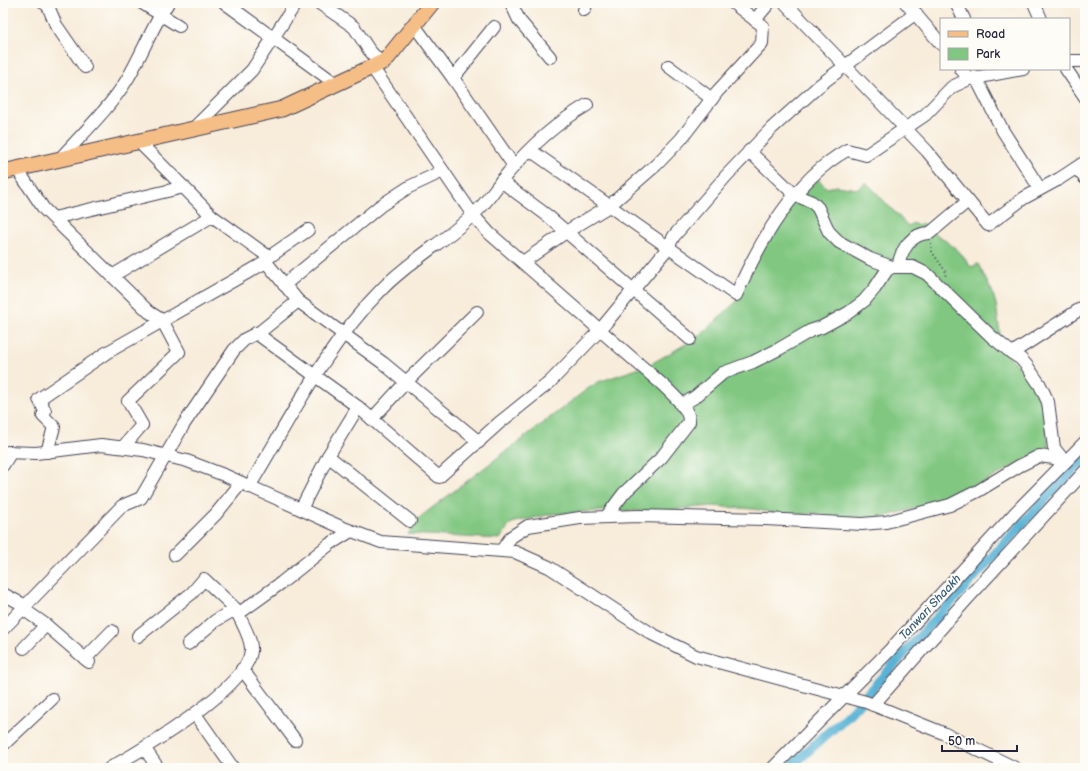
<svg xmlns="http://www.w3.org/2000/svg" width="1088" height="771" font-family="'Balsamiq Sans',sans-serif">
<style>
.green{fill:#81c781;stroke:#52745e}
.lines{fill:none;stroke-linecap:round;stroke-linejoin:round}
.canal{stroke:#58b3d6;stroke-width:10}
.minor-casing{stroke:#424053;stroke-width:14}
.major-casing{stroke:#424053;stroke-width:17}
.path{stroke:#424053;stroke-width:2;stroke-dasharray:1 3;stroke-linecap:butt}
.minor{stroke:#fff;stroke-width:12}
.major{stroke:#f6be87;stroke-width:15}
.labels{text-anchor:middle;stroke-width:4;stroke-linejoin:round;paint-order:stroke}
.water-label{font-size:12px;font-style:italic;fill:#385c79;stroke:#fdfcf7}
</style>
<rect width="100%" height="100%" fill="#fdfcf7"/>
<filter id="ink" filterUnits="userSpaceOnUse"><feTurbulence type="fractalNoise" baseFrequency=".025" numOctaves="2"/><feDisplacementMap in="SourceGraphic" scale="8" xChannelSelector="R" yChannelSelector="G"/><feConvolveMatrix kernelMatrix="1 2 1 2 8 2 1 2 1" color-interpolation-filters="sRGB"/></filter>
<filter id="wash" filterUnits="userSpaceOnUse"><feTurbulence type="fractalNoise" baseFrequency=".012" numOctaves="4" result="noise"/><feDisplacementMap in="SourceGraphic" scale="16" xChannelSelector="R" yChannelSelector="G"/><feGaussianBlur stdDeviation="0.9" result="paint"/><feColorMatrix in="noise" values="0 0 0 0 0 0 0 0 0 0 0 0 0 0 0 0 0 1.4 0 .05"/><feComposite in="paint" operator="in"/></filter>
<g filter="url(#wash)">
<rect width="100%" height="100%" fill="#f8ecda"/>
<polygon class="green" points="818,179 827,188 836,186 858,189 866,182 908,226 913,223 918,226 921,223 958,250 971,267 978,264 992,291 996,304 1002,349 1017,364 1030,381 1044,410 1049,447 953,499 878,518 853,520 813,513 792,516 753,509 712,506 659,511 600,511 552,514 511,523 500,539 408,534 420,517 586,390 598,382 649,365 693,340 715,322 737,301 748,273 794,201"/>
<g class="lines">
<polyline class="canal" points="789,768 848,715 1056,487 1085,458"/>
</g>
</g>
<g filter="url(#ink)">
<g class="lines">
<g class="minor-casing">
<g id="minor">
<polyline points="44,3 48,6 56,25 85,67"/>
<polyline points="142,3 179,26"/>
<polyline points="225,3 336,84"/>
<polyline points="319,3 354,27 369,50 381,63"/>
<polyline points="511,3 519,20 550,57"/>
<polyline points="785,3 927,151 988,225 1024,198 1059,179 1085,162"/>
<polyline points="906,3 941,44"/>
<polyline points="956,3 964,19"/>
<polyline points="1034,3 1041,19"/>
<polyline points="584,10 587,3"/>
<polyline points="755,20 769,3"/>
<polyline points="414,25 453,78 514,166"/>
<polyline points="1069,61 1085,61"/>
<polyline points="668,66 712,99"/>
<path d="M372,67L473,215L489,233L664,386C673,395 690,409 689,422L661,458L624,493L606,517"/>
<polyline points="961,69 969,79"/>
<polyline points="1066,69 1085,97"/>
<polyline points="453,78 494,27"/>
<polyline points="976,78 1003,131 1040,189"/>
<polyline points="192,130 252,70 296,3"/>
<polyline points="139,142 212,216 269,257"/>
<path d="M530,150L736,295C760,241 794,180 847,150L866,155L925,115L952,87L969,79L1023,69"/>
<polyline points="749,151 795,195 812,202 818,208 829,232 839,242 870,259 892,267"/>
<path d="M59,160C82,134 110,108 128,78C142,54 152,27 168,3"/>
<polyline points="1076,168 1085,178"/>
<polyline points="17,169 44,209 149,312 162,320 179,352 128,401 142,425 123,447"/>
<polyline points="501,181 548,216 690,339"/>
<polyline points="54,218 184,187"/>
<polyline points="266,262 298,301 383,363 479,442"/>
<polyline points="523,262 566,232 609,206 656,165 681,139 717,92 762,43 763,26 733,3"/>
<path d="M898,267C901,250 911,233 930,233L968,201"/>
<polyline points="112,276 212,216"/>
<polyline points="284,285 380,206 409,187 443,171"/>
<polyline points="256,333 358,407 439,477 499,423 550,382 600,330 667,249 674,236 726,176 772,128 821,84 916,13"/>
<polyline points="1012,353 1085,306"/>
<polyline points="681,405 695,397 723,373 753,362 779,349 810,331 822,327 848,313 864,301 875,288 887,270 892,267 913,267 927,274 992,337 1012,353 1021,359 1027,366 1040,385 1048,402 1054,448 1065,462"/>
<polyline points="372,419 406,382 477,312"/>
<polyline points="3,452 36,453 101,445 143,450 187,461 224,475 341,527 381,542 515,552 549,567 652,634 696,656 866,702 943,733 1015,768"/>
<polyline points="47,452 54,427 43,416 45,411 39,399 106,353 266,262 269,257 308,230"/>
<polyline points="328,456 410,521"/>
<polyline points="3,465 11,452"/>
<path d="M249,487C289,421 327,344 382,289C411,259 451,238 480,208C490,198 498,184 508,173C530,147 558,122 587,105"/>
<polyline points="301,509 328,456 358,407"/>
<polyline points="502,550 511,537 528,526 580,518 638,516 765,519 862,524 886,522 950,505 978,491 1019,466 1039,456 1054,458 1065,462"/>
<polyline points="175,555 216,514 241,483"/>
<polyline points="3,594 26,606"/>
<polyline points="23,609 46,625 89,662"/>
<polyline points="3,629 122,506 141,498 184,424 234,350 245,339 261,331 298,301"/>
<polyline points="138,636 192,593 204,579 239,612"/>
<polyline points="188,644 215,621 232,611 238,614"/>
<polyline points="24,648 46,625"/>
<polyline points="85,659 112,631"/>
<polyline points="242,669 295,740"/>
<polyline points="873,705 966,600 1085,471"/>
<polyline points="195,714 233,768"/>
<polyline points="3,745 52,699"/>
<polyline points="145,749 158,768"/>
<path d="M110,768C142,750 247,688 251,651C252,639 243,625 238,614L281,583L330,544L351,531"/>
<polyline points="773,768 889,651 1015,513 1085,442"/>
</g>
</g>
<g class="major-casing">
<polyline id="major" points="3,172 282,109 385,61 432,3"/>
</g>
<polyline class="path" points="931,243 932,252 946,272 945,277"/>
<use href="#minor" class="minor"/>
<use href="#major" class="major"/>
</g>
</g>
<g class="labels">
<g class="water-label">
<text transform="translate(930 607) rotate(-47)" y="4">Tanwari Shaakh</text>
</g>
</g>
<rect width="1088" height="771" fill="none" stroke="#fdfcf7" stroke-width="16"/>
<rect x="940" y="18" width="130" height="52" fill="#fdfcf7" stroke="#a5a5ac"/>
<rect x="948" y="31" width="20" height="6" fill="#f6be87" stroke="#a5a5ac"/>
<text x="976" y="38" font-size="12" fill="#22223b">Road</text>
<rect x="948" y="48" width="20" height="12" fill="#81c781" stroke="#a5a5ac"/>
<text x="976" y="58" font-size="12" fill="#22223b">Park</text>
<path d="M942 745v6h75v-6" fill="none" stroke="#22223b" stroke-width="2"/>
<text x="948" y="745" font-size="12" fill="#22223b" stroke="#fdfcf7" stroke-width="3" paint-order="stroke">50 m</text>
</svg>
